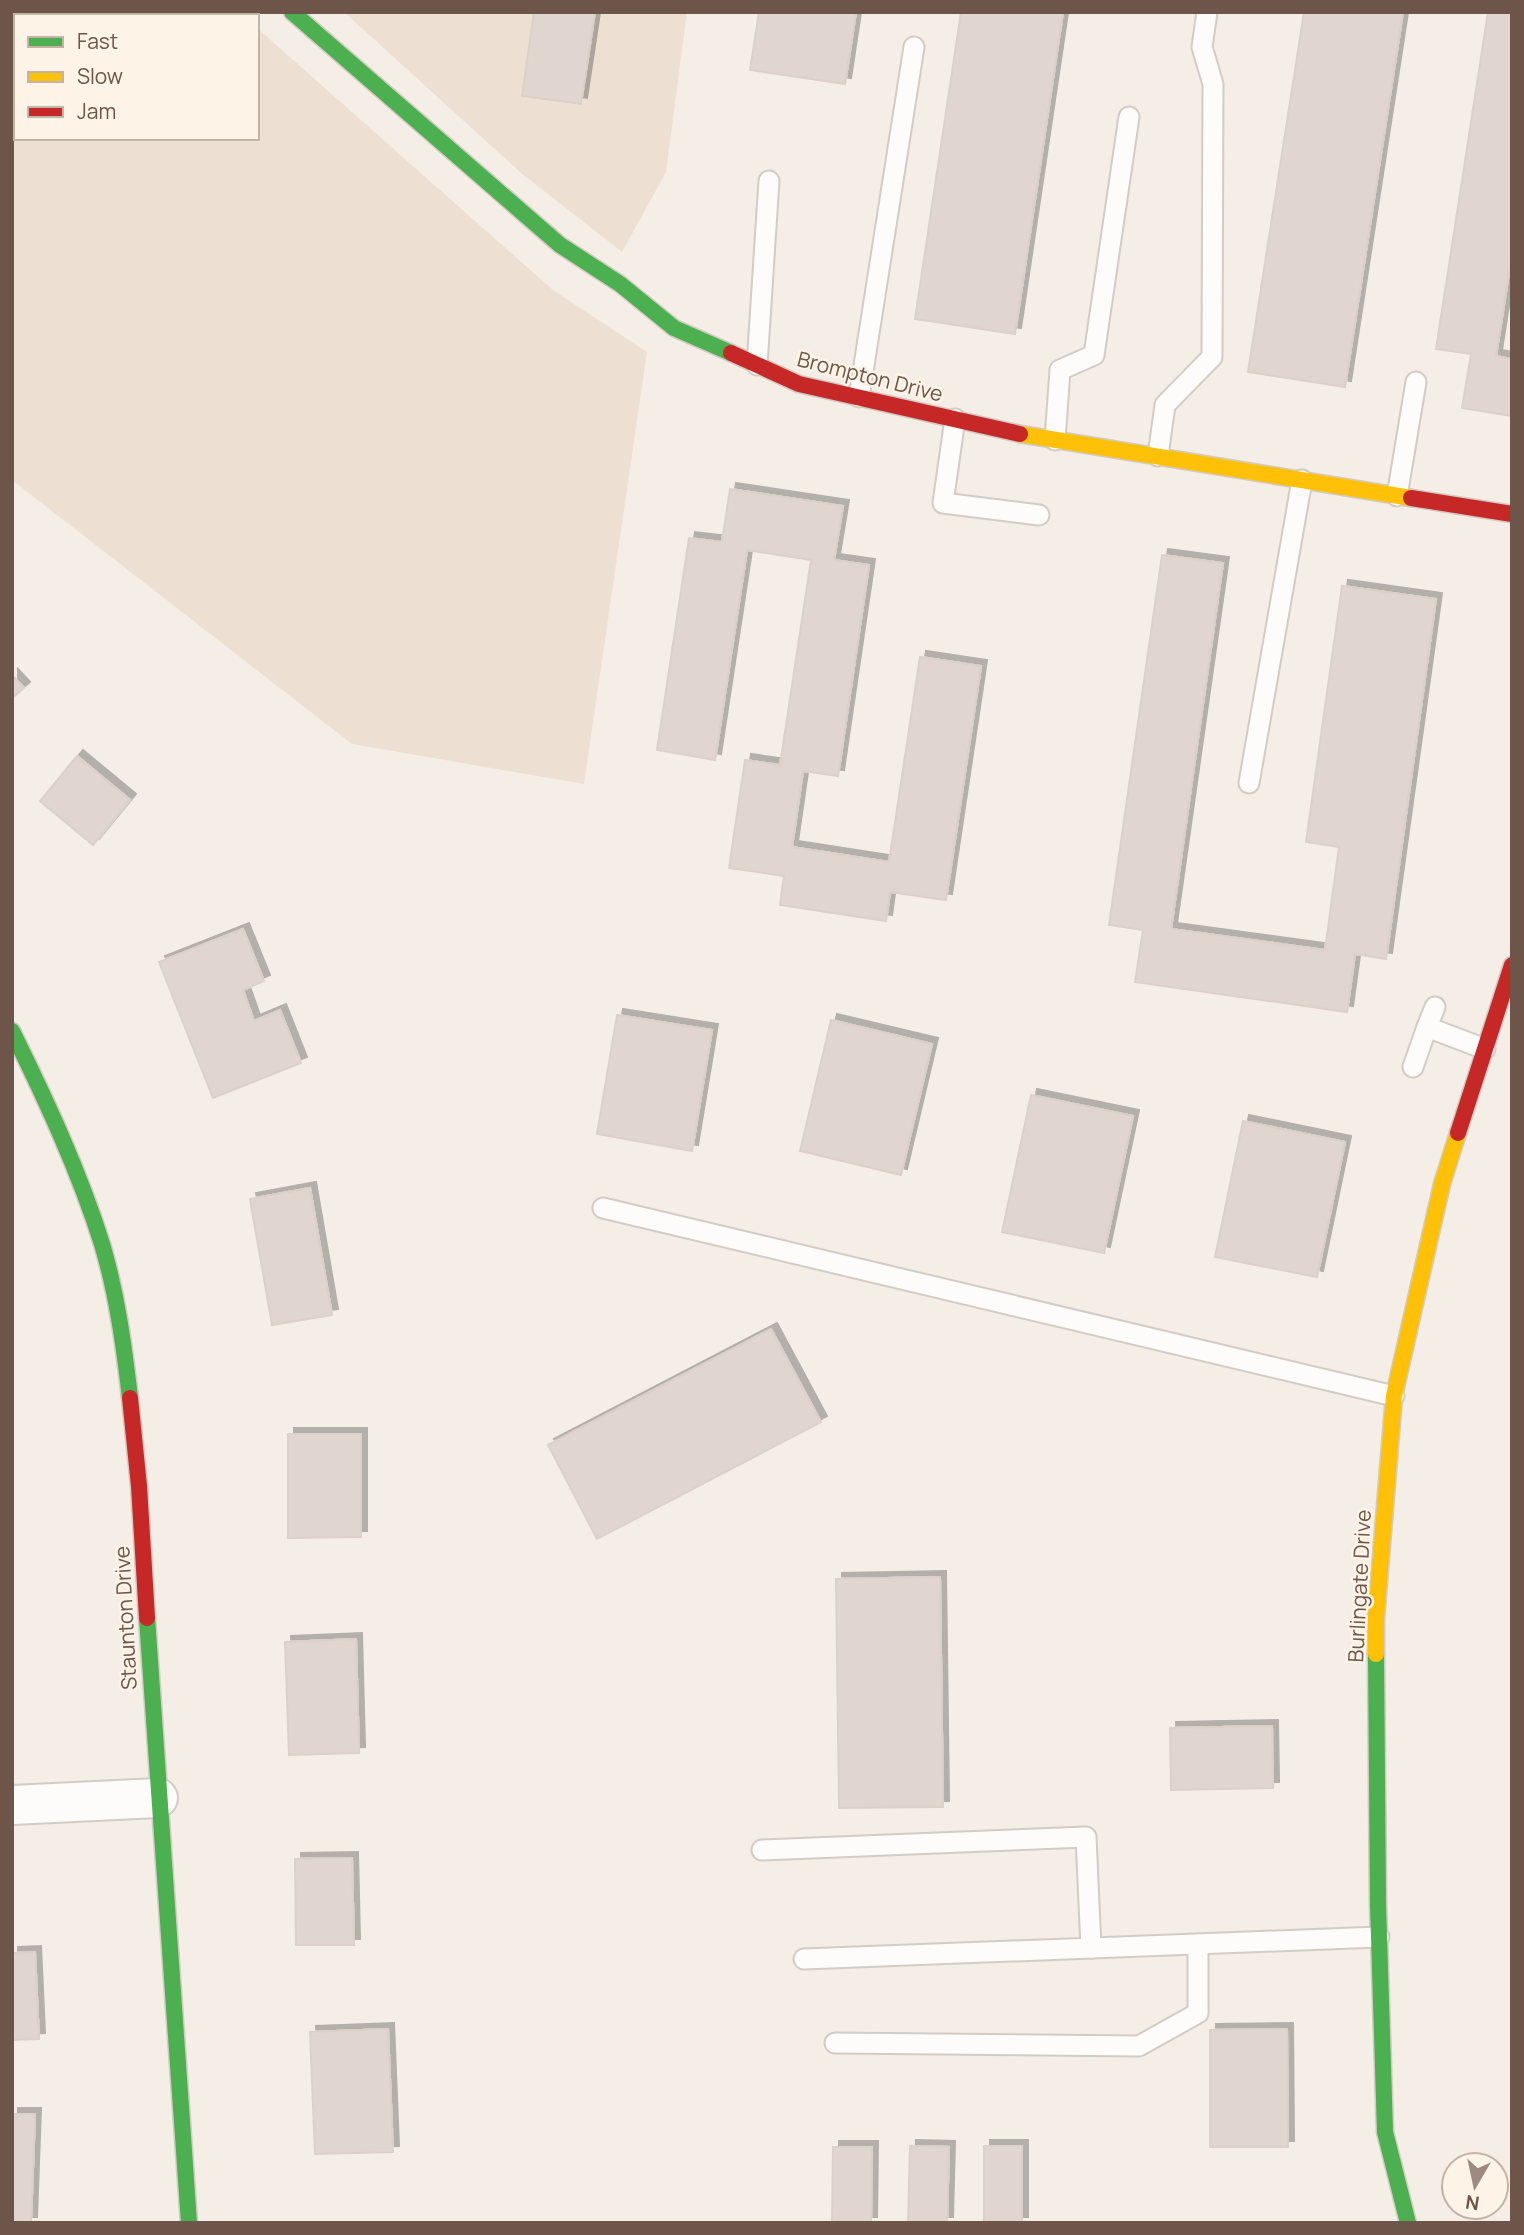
<svg xmlns="http://www.w3.org/2000/svg" width="1524" height="2235" font-family="Manrope,sans-serif">
<style>
.residential{fill:#ede0d3}
.building{fill:#e0d6cf;stroke:#dcd1c9;stroke-width:2;filter:url(#shadow)}
.lines{fill:none;stroke-linecap:round;stroke-linejoin:round}
.lane-casing{stroke:#d4cbc5;stroke-width:23}
.street-casing{stroke:#d4cbc5;stroke-width:42}
.fast-casing{stroke:#d3cbc3;stroke-width:19}
.slow-casing{stroke:#d3cbc3;stroke-width:19}
.jam-casing{stroke:#d3cbc3;stroke-width:19}
.lane{stroke:#fdfcfb;stroke-width:19}
.street{stroke:#fdfcfb;stroke-width:38}
.fast{stroke:#4caf50;stroke-width:16}
.slow{stroke:#ffc107;stroke-width:16}
.jam{stroke:#c62828;stroke-width:16}
.labels{text-anchor:middle;stroke-width:5;stroke-linejoin:round;paint-order:stroke}
.street-label{font-size:21px;fill:#6e554a;stroke:#fdf3e6}
</style>
<defs>
<filter id="shadow"><feDropShadow dx="6" dy="-6" stdDeviation="0" flood-color="#0004"/></filter>
</defs>
<rect width="100%" height="100%" fill="#f4eee6"/>
<g class="residential">
<polygon points="12,12 240,12 244,16 16,16 16,138 257,138 257,28 553,290 647,352 584,784 352,744 12,480"/>
<polygon points="344,12 687,12 666,172 622,252 521,173"/>
</g>
<g class="building">
<polygon points="534,12 595,12 581,104 522,96"/>
<polygon points="759,12 856,12 845,84 750,70"/>
<polygon points="961,12 1063,12 1015,334 915,319"/>
<polygon points="1304,12 1403,12 1345,387 1248,372"/>
<polygon points="1488,12 1512,12 1512,254 1496,356 1512,359 1512,416 1462,408 1471,354 1436,349"/>
<polygon points="730,489 843,506 834,560 869,565 838,776 803,771 792,847 889,862 920,657 981,666 946,900 890,892 886,921 780,905 784,876 729,868 745,760 780,765 811,560 747,550 715,760 657,750 689,538 722,542"/>
<polygon points="1162,555 1223,563 1171,929 1325,950 1339,847 1306,842 1342,586 1436,599 1386,959 1355,954 1347,1012 1135,982 1143,930 1109,925"/>
<polygon points="12,675 24,688 12,698"/>
<polygon points="77,756 130,800 93,845 40,801"/>
<polygon points="243,929 264,981 243,990 254,1021 280,1010 301,1063 213,1098 159,962"/>
<polygon points="617,1015 712,1030 692,1151 597,1134"/>
<polygon points="831,1020 932,1044 901,1175 800,1151"/>
<polygon points="1031,1095 1133,1116 1104,1253 1002,1232"/>
<polygon points="1243,1121 1345,1142 1317,1277 1215,1257"/>
<polygon points="310,1188 332,1315 272,1325 250,1199"/>
<polygon points="771,1329 821,1422 597,1539 548,1445"/>
<polygon points="288,1434 361,1434 361,1537 288,1538"/>
<polygon points="940,1577 943,1807 839,1808 836,1579"/>
<polygon points="356,1639 359,1753 289,1755 285,1642"/>
<polygon points="1272,1726 1273,1788 1171,1790 1170,1728"/>
<polygon points="352,1858 354,1945 296,1945 295,1859"/>
<polygon points="35,1952 39,2039 12,2040 12,1953"/>
<polygon points="388,2029 393,2152 315,2154 310,2032"/>
<polygon points="1287,2029 1288,2147 1210,2147 1210,2030"/>
<polygon points="12,2114 35,2114 31,2223 12,2223"/>
<polygon points="910,2146 949,2147 947,2223 908,2223"/>
<rect x="984" y="2146" width="38" height="77"/>
<polygon points="833,2147 872,2147 871,2223 832,2223"/>
</g>
<g class="lines">
<g class="lane-casing">
<g id="lane">
<polyline points="757,365 769,181"/>
<polyline points="859,397 914,47"/>
<polyline points="955,419 943,503 1039,515"/>
<polyline points="1055,440 1060,370 1094,355 1129,117"/>
<polyline points="1158,456 1165,405 1212,357 1213,84 1202,47 1207,12"/>
<polyline points="1397,496 1416,382"/>
<polyline points="1249,783 1302,480"/>
<polyline points="1427,1027 1435,1007"/>
<polyline points="1413,1067 1427,1027 1485,1049"/>
<polyline points="603,1208 1394,1396"/>
<polyline points="762,1850 1086,1837 1091,1948"/>
<polyline points="804,1959 1379,1937"/>
<polyline points="835,2043 1139,2046 1198,2013 1198,1944"/>
</g>
</g>
<g class="street-casing">
<polyline id="street" points="12,1805 158,1798"/>
</g>
<g class="fast-casing">
<g id="fast">
<polyline points="292,12 560,245 620,284 674,328 731,353"/>
<path d="M12,1031C46,1100 79,1171 102,1244C117,1294 124,1346 130,1398"/>
<polyline points="147,1618 189,2223"/>
<polyline points="1376,1654 1378,1904 1385,2132 1408,2223"/>
</g>
</g>
<g class="slow-casing">
<g id="slow">
<polyline points="1020,434 1411,498"/>
<polyline points="1376,1654 1376,1618 1394,1396 1442,1184 1458,1133"/>
</g>
</g>
<g class="jam-casing">
<g id="jam">
<polyline points="731,353 799,384 1020,434"/>
<polyline points="1411,498 1512,514"/>
<polyline points="1458,1133 1512,965"/>
<polyline points="130,1398 139,1486 147,1618"/>
</g>
</g>
<use href="#lane" class="lane"/>
<use href="#street" class="street"/>
<use href="#fast" class="fast"/>
<use href="#slow" class="slow"/>
<use href="#jam" class="jam"/>
</g>
<g class="labels">
<g class="street-label">
<text transform="translate(870 377) rotate(14)" y="7">Brompton Drive</text>
<text transform="translate(1360 1586) rotate(-87)" y="7">Burlingate Drive</text>
<text transform="translate(126 1618) rotate(-93)" y="7">Staunton Drive</text>
</g>
</g>
<rect width="1524" height="2235" fill="none" stroke="#6e554a" stroke-width="28"/>
<rect x="14" y="14" width="245" height="126" fill="#fdf3e6" stroke="#c4b4a8" stroke-width="2"/>
<rect x="28" y="37" width="35" height="10" fill="#4caf50" stroke="#c4b4a8" stroke-width="2"/>
<text x="77" y="49" font-size="21" fill="#6e554a">Fast</text>
<rect x="28" y="72" width="35" height="10" fill="#ffc107" stroke="#c4b4a8" stroke-width="2"/>
<text x="77" y="84" font-size="21" fill="#6e554a">Slow</text>
<rect x="28" y="107" width="35" height="10" fill="#c62828" stroke="#c4b4a8" stroke-width="2"/>
<text x="77" y="119" font-size="21" fill="#6e554a">Jam</text>
<g transform="translate(1475 2186) rotate(189)"><circle r="33" fill="#fdf3e6" stroke="#c4b4a8" stroke-width="2"/>
<path d="M0-5L12 26L0 18L-12 26Z" fill="#9d8b81"/>
<text y="-10" font-size="19" font-weight="bold" text-anchor="middle" fill="#6e554a">N</text>
</g>
</svg>
